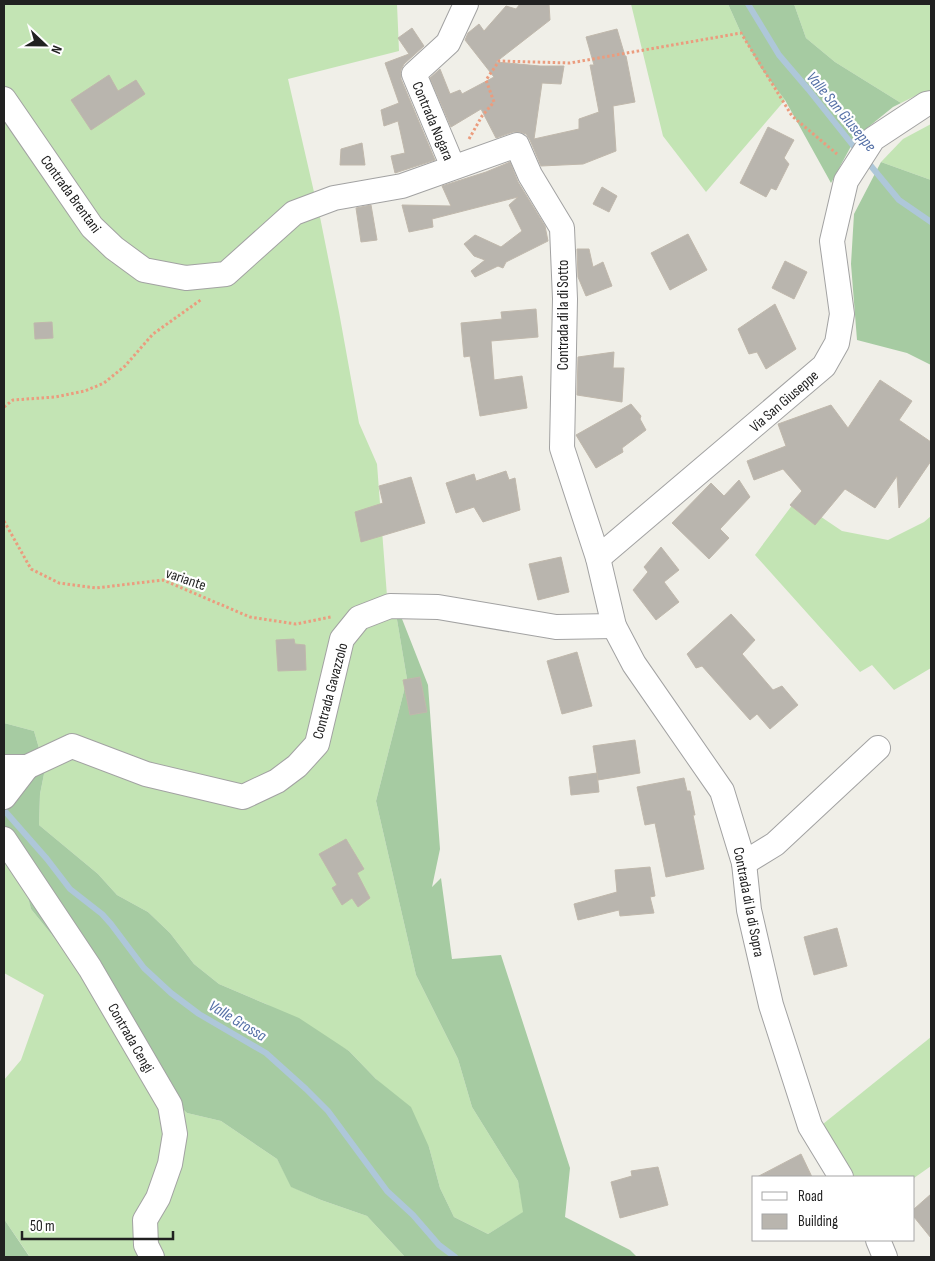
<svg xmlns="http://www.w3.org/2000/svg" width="935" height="1261" font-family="'Sofia Sans Condensed',sans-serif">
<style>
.grass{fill:#c3e4b4}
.forest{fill:#a6cba2}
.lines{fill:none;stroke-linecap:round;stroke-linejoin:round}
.stream{stroke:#aec7d9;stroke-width:6}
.building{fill:#b9b5ae;stroke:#c0b8ac}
.minor-casing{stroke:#a2a2a2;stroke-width:26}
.path{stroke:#eb9c7e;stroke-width:3;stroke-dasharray:2.5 2.5;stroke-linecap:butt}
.minor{stroke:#fff;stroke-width:24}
.labels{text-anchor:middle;stroke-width:4.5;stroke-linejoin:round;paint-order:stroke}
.street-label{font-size:15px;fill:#212121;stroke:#fff}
.water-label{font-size:16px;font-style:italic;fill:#5671a7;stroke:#fff}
</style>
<rect width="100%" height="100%" fill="#f0efe8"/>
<g class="grass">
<polygon points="4,4 397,4 399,51 288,79 314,192 317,191 316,197 339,312 359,423 377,464 387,596 393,596 407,679 376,801 416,975 458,1059 472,1107 518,1181 524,1212 488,1234 454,1217 440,1188 429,1147 376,1079 349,1051 266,1004 219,984 194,964 170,933 148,912 117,895 98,874 39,825 40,794 45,769 34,731 4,723"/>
<polygon points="631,4 728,4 741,33 760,67 785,100 706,192 663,136"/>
<polygon points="794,4 931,4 931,91 915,96 901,103 835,62 806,38"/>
<polygon points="931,124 931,180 881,162 903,139"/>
<polygon points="796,500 842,531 888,540 924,522 931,516 931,668 894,690 872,665 860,672 755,555"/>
<polygon points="4,845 17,855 31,909 111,1008 187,1113 221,1121 277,1159 292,1187 321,1200 367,1216 405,1257 30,1257 4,1219 4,1080 21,1060 44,995 4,973"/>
<polygon points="931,1037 931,1166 914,1178 854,1177 823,1124"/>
</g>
<g class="forest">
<polygon points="728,4 794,4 806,38 835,62 901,103 893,107 856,137 831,183 785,100 760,67 741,33"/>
<polygon points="881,162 931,180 931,365 907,353 857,340 851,264 854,214"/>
<polygon points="393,596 428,685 440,849 432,887 441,878 452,959 501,955 570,1168 565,1217 630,1250 637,1257 405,1257 367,1216 321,1200 291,1187 277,1159 221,1121 187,1113 146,1071 111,1008 31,909 17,855 4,845 4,723 34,731 45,769 40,794 39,825 98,874 117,895 148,912 170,933 194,964 219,984 299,1018 349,1051 376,1079 411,1107 429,1147 440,1188 454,1217 488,1234 523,1212 518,1181 472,1107 458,1059 416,975 376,801 407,679"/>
<polygon points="4,1219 29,1256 30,1257 4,1257"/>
</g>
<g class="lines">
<g class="stream">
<polyline points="748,4 779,55 808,89 859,153"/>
<polyline points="866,160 899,200 931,222"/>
<polyline points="4,810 47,859 70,889 102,914 111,924 144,968 171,993 199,1014 266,1053 306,1089 328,1111 387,1191 413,1215 439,1245 455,1257"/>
</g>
</g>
<g class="building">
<polygon points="520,4 549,4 550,20 496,62 540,66 564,66 561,84 542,83 534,139 579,129 579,119 599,112 590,65 594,65 586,37 617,29 625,56 626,56 635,102 613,106 616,151 583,164 541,166 530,140 526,134 520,132 513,132 496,138 481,109 451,127 430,78 440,69 450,94 460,90 462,94 494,77 465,40 468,33 479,24 484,31 506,6 516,9"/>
<polygon points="412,28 424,46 404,64 401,70 401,79 435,160 395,173 391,156 405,153 398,121 384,126 381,110 399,103 385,63 409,54 398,38"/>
<polygon points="109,75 118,91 136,80 145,94 91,130 71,100"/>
<polygon points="768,127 794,140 784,158 789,164 776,190 771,188 766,197 740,183"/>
<polygon points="362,143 365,165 340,165 341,149"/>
<polygon points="510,162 518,182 545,226 548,241 506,262 503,268 498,266 475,277 471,271 485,260 474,256 464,244 475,235 501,247 522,231 509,205 518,197 432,219 433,227 409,232 402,205 451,206 442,186 486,172"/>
<polygon points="602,187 617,196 609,212 593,204"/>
<polygon points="371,205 377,240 361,242 356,208"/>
<polygon points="688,234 707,270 670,290 651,253"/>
<polygon points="577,249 589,249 593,267 603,262 612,286 586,296 578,277"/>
<polygon points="785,261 807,272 794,299 772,288"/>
<polygon points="775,304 796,349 766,369 757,352 749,354 738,329"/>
<polygon points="536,309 538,337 491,341 494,380 522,376 527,408 480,416 470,356 464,357 461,323 502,319 501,312"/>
<polygon points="52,322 53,338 35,339 34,323"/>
<polygon points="614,352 613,368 624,368 622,402 577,395 578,357"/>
<polygon points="880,380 912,401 899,420 931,442 931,461 899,508 897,476 875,508 845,489 815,525 790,505 802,491 783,469 754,480 747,461 786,446 778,424 831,405 848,428"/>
<polygon points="631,404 641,416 640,419 646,430 622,448 623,452 596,468 576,435"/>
<polygon points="506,471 509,480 515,478 520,510 483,522 474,507 456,513 446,483 474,474 476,481"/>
<polygon points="411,477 425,523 361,542 355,512 383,503 379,486"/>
<polygon points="739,480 750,497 720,529 729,538 709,559 672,523 711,483 724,496"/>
<polygon points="661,547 679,570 664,582 679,602 656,620 633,590 648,572 644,567"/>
<polygon points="561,557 569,592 538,600 529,564"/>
<polygon points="731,614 755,640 742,654 773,690 782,686 798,705 770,729 757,714 750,720 702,666 696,668 687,654"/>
<polygon points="294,639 295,644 305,645 306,670 278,671 276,640"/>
<polygon points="577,652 592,706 562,714 547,661"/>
<polygon points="420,677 427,712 410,715 403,680"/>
<polygon points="635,740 640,773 598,780 593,746"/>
<polygon points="597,773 599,792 571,795 569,777"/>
<polygon points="684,778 687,791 690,791 695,815 693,815 704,869 666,877 655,823 645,825 637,787"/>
<polygon points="346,839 364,869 357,873 370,898 358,907 352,898 342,905 332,888 337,885 319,854"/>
<polygon points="650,867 655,896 650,897 654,913 620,916 619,910 578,920 574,904 617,892 615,870"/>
<polygon points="837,928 847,966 814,975 804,937"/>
<polygon points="801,1154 812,1177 757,1177"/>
<polygon points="658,1167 668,1205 620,1218 611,1182 632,1176 631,1171"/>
<polygon points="931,1194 931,1238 914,1217 914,1209"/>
</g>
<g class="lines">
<g class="minor-casing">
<g id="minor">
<polyline points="4,99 92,227 114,248 144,270 186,278 226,274 294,213 334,198 402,186 517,145 530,175 562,228 565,299 562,448 598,558 614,626 634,664 722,791 744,863 749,910 771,1005 810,1126 841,1177"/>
<polyline points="453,167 414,74 448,43 466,4"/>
<polyline points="598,558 824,366 837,343 842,314 832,241 846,181 873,139 926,104 931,103"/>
<polyline points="4,767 27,767 72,746 146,774 243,797 277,781 297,766 317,744 342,639 359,618 390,606 438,607 556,627 614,626"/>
<polyline points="4,797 27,767"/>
<polyline points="4,839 90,968 170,1105 175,1134 170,1164 158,1198 145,1220 146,1245 152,1257"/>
<polyline points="744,863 775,844 878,748"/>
<polyline points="878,1240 885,1257"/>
</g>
</g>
<g class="path">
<polyline points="469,139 482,116 494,102 486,80 499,61 570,63 741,33 792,116 837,154"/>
<polyline points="4,407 13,400 55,397 85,391 104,383 125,366 153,334 202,299"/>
<polyline points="4,521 31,569 59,583 96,588 163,580 250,617 296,624 331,617"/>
</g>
<use href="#minor" class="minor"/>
</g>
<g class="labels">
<g class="street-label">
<text transform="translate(433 121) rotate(67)" y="5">Contrada Nogara</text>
<text transform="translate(71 194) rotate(54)" y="5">Contrada Brentani</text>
<text transform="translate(563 315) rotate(-90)" y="5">Contrada di la di Sotto</text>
<text transform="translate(784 401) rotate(-41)" y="5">Via San Giuseppe</text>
<text transform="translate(186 579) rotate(19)" y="5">variante</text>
<text transform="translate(330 691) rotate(-75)" y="5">Contrada Gavazzolo</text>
<text transform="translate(749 902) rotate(79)" y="5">Contrada di la di Sopra</text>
<text transform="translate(131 1038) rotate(60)" y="5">Contrada Cengi</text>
</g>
<g class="water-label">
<text transform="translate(842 111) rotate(50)" y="6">Valle San Giuseppe</text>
<text transform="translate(238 1020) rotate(31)" y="6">Valle Grossa</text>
</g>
</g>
<rect width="935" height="1261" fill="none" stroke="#212121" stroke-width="10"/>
<rect x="752" y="1176" width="162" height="65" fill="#ffffff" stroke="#a6a6a6"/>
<rect x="762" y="1192" width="25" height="8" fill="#ffffff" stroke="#a6a6a6"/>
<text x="798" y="1201" font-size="15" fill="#212121">Road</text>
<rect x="762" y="1214" width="25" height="15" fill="#b9b5ae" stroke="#a6a6a6"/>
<text x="798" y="1226" font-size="15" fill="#212121">Building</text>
<g transform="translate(45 45) rotate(112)" stroke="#ffffff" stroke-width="4" paint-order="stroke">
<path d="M0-4L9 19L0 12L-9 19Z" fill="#212121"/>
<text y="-8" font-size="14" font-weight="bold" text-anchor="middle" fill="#212121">N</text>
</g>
<path d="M22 1231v8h151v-8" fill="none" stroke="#212121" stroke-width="2.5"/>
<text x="30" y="1231" font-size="15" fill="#212121" stroke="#ffffff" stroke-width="4" paint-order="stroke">50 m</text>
</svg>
